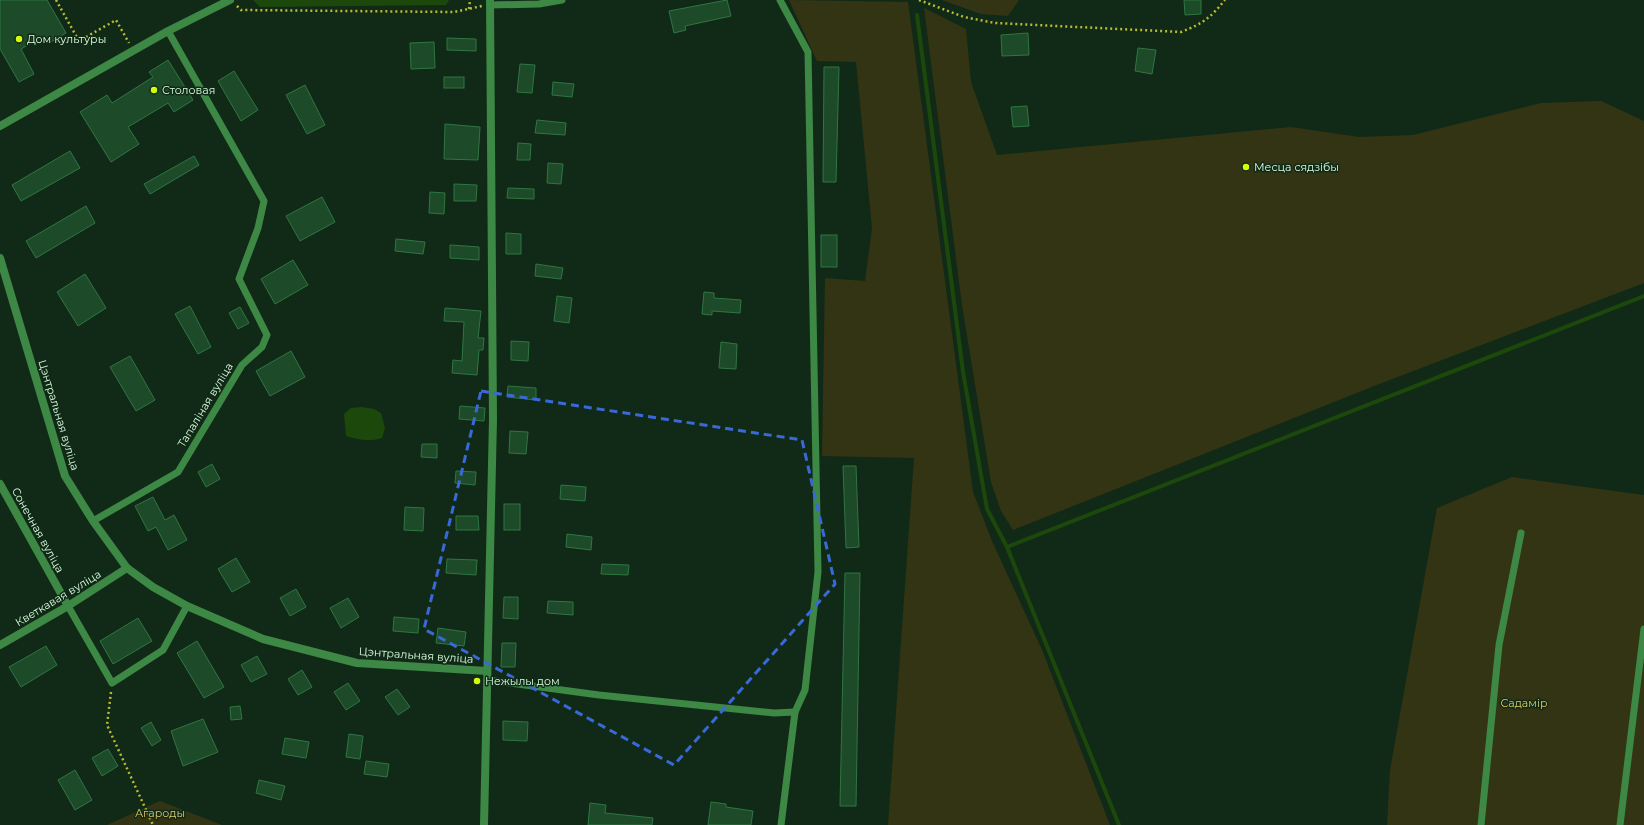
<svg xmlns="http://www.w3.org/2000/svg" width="1644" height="825" font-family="Montserrat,sans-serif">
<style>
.green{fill:#333414}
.water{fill:#1d480b}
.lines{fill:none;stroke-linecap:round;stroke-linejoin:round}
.stream{stroke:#1d480b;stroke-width:4}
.building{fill:#1d4a29;stroke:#2f7642}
.path{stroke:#babb31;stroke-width:2.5;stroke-dasharray:2 3;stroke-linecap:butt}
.lane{stroke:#3c8844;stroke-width:7}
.street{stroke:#3c8844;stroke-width:8}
.marked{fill:none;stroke:#3969d9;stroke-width:3;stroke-dasharray:8 5;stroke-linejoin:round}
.poi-dot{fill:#d4fd08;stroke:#112a17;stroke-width:1.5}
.labels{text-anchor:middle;stroke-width:3;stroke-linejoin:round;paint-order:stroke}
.poi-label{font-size:11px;fill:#daffe0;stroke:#112a17;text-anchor:start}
.street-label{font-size:11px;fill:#daffe0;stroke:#112a17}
.park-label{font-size:11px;fill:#e0c965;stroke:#112a17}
</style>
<rect width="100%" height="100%" fill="#112a17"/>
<g class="green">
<polygon points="789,0 908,2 973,492 992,541 1042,650 1110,825 888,825 914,458 822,456 825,278 865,281 872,228 856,62 817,61"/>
<polygon points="942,0 1019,0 1008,16 981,14"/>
<polygon points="924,8 966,29 971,82 997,155 1291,127 1359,137 1413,135 1541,103 1601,101 1644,121 1644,283 1374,386 1013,530 1001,511 991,482 962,305"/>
<polygon points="1512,477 1644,495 1644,825 1387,825 1390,770 1437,508"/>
<polygon points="160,801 222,825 107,825"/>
</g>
<g class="water">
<polygon points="253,0 449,0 446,5 260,7"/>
<path d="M362,407L374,409L381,413L385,428L382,438C369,442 359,440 346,436L344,414L351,408Z"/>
</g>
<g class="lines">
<g class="stream">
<polyline points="917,15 963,372 987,509 1007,547 1119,825"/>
<polyline points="1007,547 1644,296"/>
</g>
</g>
<g class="building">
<polygon points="0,0 47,0 66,33 49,43 44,36 21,49 34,74 19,82 0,49"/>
<polygon points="727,0 731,16 685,26 686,30 674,33 669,11"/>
<polygon points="1184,0 1201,0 1201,14 1185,15"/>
<polygon points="1028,33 1029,55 1002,56 1001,35"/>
<polygon points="447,38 476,39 476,51 447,50"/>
<polygon points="434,42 435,68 411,69 410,43"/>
<polygon points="1138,48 1156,50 1152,74 1135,71"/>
<polygon points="168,60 193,100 174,112 168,103 128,127 139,144 111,162 80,112 107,95 112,103 153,77 149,72"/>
<polygon points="520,64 535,65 532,93 517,92"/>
<polygon points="824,67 839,67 836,182 823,182"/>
<polygon points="234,71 258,110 241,121 218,81"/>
<rect x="444" y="77" width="20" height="11"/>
<polygon points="553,82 574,84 572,97 552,95"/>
<polygon points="305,85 325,125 307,134 286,95"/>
<polygon points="1027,106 1029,126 1013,127 1011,107"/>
<polygon points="537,120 566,123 565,135 535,133"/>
<polygon points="445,124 480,127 478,160 444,159"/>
<polygon points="518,143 531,144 530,160 517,160"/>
<polygon points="70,151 80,168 21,201 12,185"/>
<polygon points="194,156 199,165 150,194 144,184"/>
<polygon points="548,163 563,164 561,184 547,183"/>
<polygon points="454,184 477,185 476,201 454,201"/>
<polygon points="508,188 534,189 534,199 507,198"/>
<polygon points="430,192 445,193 444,214 429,213"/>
<polygon points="322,197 335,222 300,241 286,216"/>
<polygon points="86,206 95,223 36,258 26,241"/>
<polygon points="506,233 521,234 521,254 506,254"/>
<rect x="821" y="235" width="16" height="32"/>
<polygon points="396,239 425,242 423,254 395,251"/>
<polygon points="450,245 479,247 479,260 450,258"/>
<polygon points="293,260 308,285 275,304 261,279"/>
<polygon points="536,264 563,268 561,279 535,276"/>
<polygon points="85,274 106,308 78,326 57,292"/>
<polygon points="704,292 714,293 714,298 741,300 740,313 712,311 712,315 702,314"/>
<polygon points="557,296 572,298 569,323 554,321"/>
<polygon points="190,306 211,347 198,354 175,314"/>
<polygon points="240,307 249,323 238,329 229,313"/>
<polygon points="445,308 481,311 478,338 484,338 483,350 479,350 477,375 452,373 453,360 462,361 464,322 444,321"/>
<polygon points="511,341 529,342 528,361 511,360"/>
<polygon points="721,342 737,344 736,369 719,368"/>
<polygon points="291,351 305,377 270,396 256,371"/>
<polygon points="130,356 155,400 136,411 110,367"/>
<polygon points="508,386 536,388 536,400 507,397"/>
<polygon points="460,406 485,408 484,421 459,419"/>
<polygon points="510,431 528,432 526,454 509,453"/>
<polygon points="422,444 437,444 437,458 421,457"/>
<polygon points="212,464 220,479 206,487 198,472"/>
<polygon points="843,466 856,466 859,547 846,548"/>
<polygon points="456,471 476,472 475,485 455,483"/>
<polygon points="561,485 586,487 585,501 560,499"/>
<polygon points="153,497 165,520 174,515 187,540 168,550 156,527 148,531 135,506"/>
<rect x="504" y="504" width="16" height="26"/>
<polygon points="405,507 424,508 423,531 404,530"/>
<polygon points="456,516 478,516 479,530 456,530"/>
<polygon points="567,534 592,537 591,550 566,547"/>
<polygon points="236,558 250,582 232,592 218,569"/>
<polygon points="447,559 477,560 476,575 446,573"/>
<polygon points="602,564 629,565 628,575 601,574"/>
<polygon points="845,573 860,573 856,806 840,806"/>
<polygon points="296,589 306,607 290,616 280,598"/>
<polygon points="504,597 518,597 518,619 503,618"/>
<polygon points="348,598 359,617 341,628 330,608"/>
<polygon points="548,601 573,602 573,615 547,613"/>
<polygon points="394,617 419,619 418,633 393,631"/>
<polygon points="138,618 152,641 113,664 100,641"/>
<polygon points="438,628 466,632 464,646 436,643"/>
<polygon points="197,641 224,687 204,698 177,653"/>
<polygon points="502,643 516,643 515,667 501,667"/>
<polygon points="46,646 57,665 21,687 9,667"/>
<polygon points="257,656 267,674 251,682 241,665"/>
<polygon points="302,670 312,687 298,695 288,679"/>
<polygon points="348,683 360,701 346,710 334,692"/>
<polygon points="397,689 410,707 398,715 385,697"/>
<polygon points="240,706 242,719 231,720 230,707"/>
<polygon points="203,719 218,752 183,766 171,731"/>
<polygon points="503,721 528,722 527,741 503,740"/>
<polygon points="151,722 161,740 152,746 141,728"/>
<polygon points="349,734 363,736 360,759 346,757"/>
<polygon points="285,738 309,742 306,758 282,754"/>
<polygon points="108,749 118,766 102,776 92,758"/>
<polygon points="366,761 389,764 387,777 364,774"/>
<polygon points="75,770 92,800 75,810 58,780"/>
<polygon points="259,780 285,786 281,800 256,793"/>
<polygon points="711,802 726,804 726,807 753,811 751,825 708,825"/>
<polygon points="590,803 606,805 605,813 653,818 652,825 588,825"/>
</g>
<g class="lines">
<g class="path">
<polyline points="56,0 79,41 116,20 129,43"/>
<path d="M919,0L964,17L995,23L1181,32C1204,23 1210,18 1225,0"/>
<polyline points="237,6 241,10 454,12 482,6"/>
<polyline points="469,9 470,0"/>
<polyline points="111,692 107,725 153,825"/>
</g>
<g class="lane">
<polyline points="780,0 808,52 818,572 805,690 795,712 781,825"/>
<polyline points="490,5 539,4 562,0"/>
<polyline points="93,521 178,472 242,365 262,347 267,335 239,279 258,228 264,201 168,31"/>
<polyline points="68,606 112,683 163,650 187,606"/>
<polyline points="487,680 599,695 774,713 795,712"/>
<polyline points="1481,825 1499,645 1521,533"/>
<polyline points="1620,825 1644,629"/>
</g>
<g class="street">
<polyline points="0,126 168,31 230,0"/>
<polyline points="0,258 65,476 93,521 127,568 153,587 187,606 263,639 357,663 487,671"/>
<polyline points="0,484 68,606"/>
<polyline points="0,645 68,606 127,568"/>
<polyline points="484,825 493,419 490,0"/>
</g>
</g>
<path class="marked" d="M481,391L802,440L835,584L674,765L424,629Z"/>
<g class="poi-dot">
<circle cx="19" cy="39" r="4"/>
<circle cx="154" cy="90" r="4"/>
<circle cx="1246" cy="167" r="4"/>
<circle cx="477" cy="681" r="4"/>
</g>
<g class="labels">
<g class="poi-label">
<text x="27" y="43">Дом культуры</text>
<text x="162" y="94">Столовая</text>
<text x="1254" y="171">Месца сядзібы</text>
<text x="485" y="685">Нежылы дом</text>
</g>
<g class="street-label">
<text transform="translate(205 405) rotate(-59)" y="4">Тапаліная вуліца</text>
<text transform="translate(59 415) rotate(73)" y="4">Цэнтральная вуліца</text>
<text transform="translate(38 530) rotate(61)" y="4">Сонечная вуліца</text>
<text transform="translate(58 598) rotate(-31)" y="4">Кветкавая вуліца</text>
<text transform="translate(416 655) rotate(4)" y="4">Цэнтральная вуліца</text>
</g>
<g class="park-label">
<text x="1524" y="707">Садамір</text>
<text x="160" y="817">Агароды</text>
</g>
</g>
</svg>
